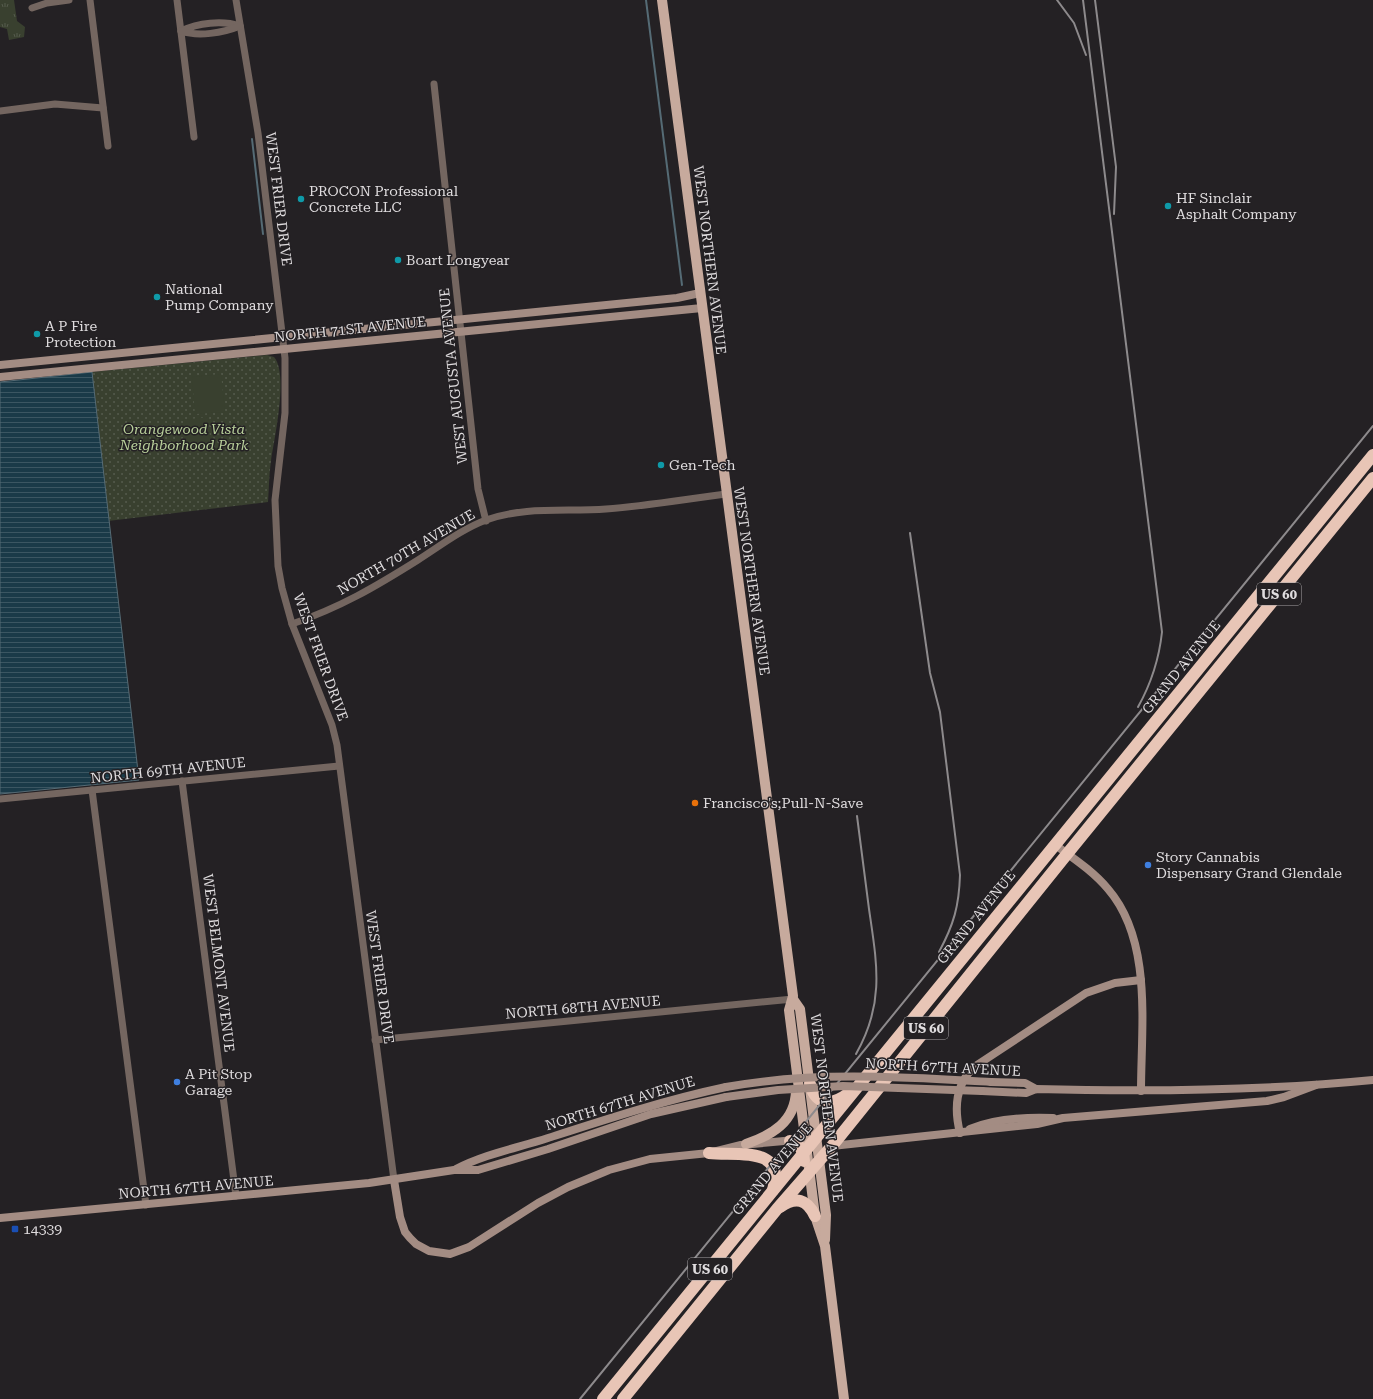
<svg xmlns="http://www.w3.org/2000/svg" width="1373" height="1399" font-family="'Roboto Serif',serif">
<style>
.grass{fill:url(#grass-tufts)}
.park{fill:url(#park-dots)}
.pitch{fill:#39402f}
.water{fill:url(#water-rules);stroke:#556b75}
.lines{fill:none;stroke-linecap:round;stroke-linejoin:round}
.stream{stroke:#556b75;stroke-width:2}
.street{stroke:#746660;stroke-width:7}
.secondary{stroke:#a38c83;stroke-width:8}
.primary{stroke:#c7aa9d;stroke-width:10}
.highway{stroke:#e8c5b6;stroke-width:12}
.rail{stroke:#8d8a8c;stroke-width:2}
.secondary-bridge{stroke:#a38c83;stroke-width:8}
.culture-dot{fill:#0f9aa8;stroke:#242124;stroke-width:1.5}
.food-dot{fill:#e8710a;stroke:#242124;stroke-width:1.5}
.shop-dot{fill:#3f7fe0;stroke:#242124;stroke-width:1.5}
.transit-dot{fill:#1a4fb4;stroke:#242124;stroke-width:1.5}
.labels{text-anchor:middle;stroke-width:3;stroke-linejoin:round;paint-order:stroke}
.shield{fill:#242124;stroke:#a7a4a6;stroke-width:1}
.shield-label{font-size:13px;font-weight:bold;fill:#dfdcde}
.poi-label{font-size:14px;fill:#dfdcde;stroke:#242124;text-anchor:start}
.street-label{font-size:14px;fill:#dfdcde;stroke:#242124}
.park-label{font-size:14px;font-style:italic;fill:#b8cf9a;stroke:#242124}
</style>
<defs>
<pattern id="grass-tufts" width="24" height="20" patternUnits="userSpaceOnUse"><rect width="24" height="20" fill="#39402f"/><path d="M3 7l-1-3M5 7V3M7 7l1-3M15 17l-1-3M17 17v-4M19 17l1-3" fill="none" stroke="#555b4d"/></pattern>
<pattern id="park-dots" width="8" height="8" patternUnits="userSpaceOnUse"><rect width="8" height="8" fill="#39402f"/><path d="M2 2h.1M6 6h.1" fill="none" stroke="#555b4d" stroke-width="1.8" stroke-linecap="round"/></pattern>
<pattern id="water-rules" width="6" height="5" patternUnits="userSpaceOnUse"><rect width="6" height="5" fill="#1a3a48"/><path d="M0 2.5h6" fill="none" stroke="#3b5662"/></pattern>
</defs>
<rect width="100%" height="100%" fill="#242124"/>
<polygon class="grass" points="0,0 14,0 17,21 25,27 24,37 9,40 7,29 0,27"/>
<path class="park" d="M267,355L274,357C289,374 274,439 271,461C269,474 269,488 268,502L108,521L92,372Z"/>
<g class="pitch">
<polygon points="221,374 225,412 195,414 192,377"/>
<polygon points="208,417 211,448 187,451 183,420"/>
</g>
<polygon class="water" points="92,372 139,780 0,794 0,382"/>
<g class="lines">
<g class="stream">
<polyline points="646,0 682,285"/>
<polyline points="252,139 263,234"/>
</g>
<g class="street">
<polyline points="90,0 108,146"/>
<polyline points="177,0 194,137"/>
<polyline points="236,0 258,133 285,358 285,413 275,500 278,566 282,588 292,624 332,725 337,745 394,1180"/>
<polyline points="32,8 47,3 69,0"/>
<path d="M181,31C198,23 222,20 240,26"/>
<path d="M181,31C198,37 223,33 240,26"/>
<polyline points="434,84 478,489 486,521"/>
<polyline points="0,111 55,104 103,108"/>
<path d="M292,624C341,607 375,587 418,560C440,546 462,529 486,520C525,506 566,512 606,509C646,506 686,499 726,494"/>
<polyline points="182,781 236,1196"/>
<polyline points="92,790 146,1205"/>
<polyline points="0,799 339,766"/>
<polyline points="375,1040 793,999"/>
</g>
<g class="secondary">
<polyline points="0,365 677,298 700,293"/>
<polyline points="0,377 702,308"/>
<path d="M1054,844C1073,858 1093,871 1108,889C1153,941 1141,1027 1141,1091"/>
<polyline points="991,1082 1025,1083 1036,1089"/>
<path d="M982,1091L1026,1093L1036,1089C1149,1092 1260,1091 1373,1080"/>
<path d="M970,1129C995,1118 1026,1117 1053,1118"/>
<path d="M960,1133C954,1109 955,1085 974,1067L1086,993L1115,983L1141,980"/>
<polyline points="832,1146 1037,1124 1063,1118 1267,1101 1284,1097 1316,1085"/>
<path d="M456,1169C485,1154 517,1148 548,1138C607,1119 665,1100 726,1087"/>
<polyline points="394,1180 400,1217 405,1232 410,1238 416,1244 429,1251 450,1254 469,1247 538,1203 568,1187 609,1170 650,1159 709,1153 741,1145 795,1140"/>
<polyline points="0,1218 369,1183 454,1170 478,1170 548,1149 651,1114 726,1097"/>
</g>
<g class="primary">
<polyline points="662,0 793,996 789,1010 815,1216 825,1246 844,1399"/>
<polyline points="793,999 800,1009 826,1215 825,1240"/>
<path d="M746,1144C772,1135 795,1122 796,1091"/>
</g>
<g class="highway">
<path d="M810,1084C816,1106 832,1106 849,1093"/>
<path d="M790,1141C801,1145 803,1150 804,1161"/>
<path d="M709,1153C736,1156 786,1145 773,1190"/>
<path d="M780,1207C796,1196 807,1199 815,1216"/>
<polyline points="603,1399 1373,455"/>
<polyline points="623,1399 777,1209 832,1146 1067,854 1373,478"/>
</g>
<g class="rail">
<polyline points="1057,0 1074,23 1086,55"/>
<path d="M1083,0L1162,632C1159,660 1152,682 1138,707"/>
<polyline points="1095,0 1116,167 1114,214"/>
<path d="M910,533L930,673L940,712L960,875C959,906 954,924 939,952"/>
<path d="M856,1054C885,1003 877,964 869,909C865,878 861,847 857,816"/>
<polyline points="580,1399 1373,426"/>
</g>
<g class="secondary-bridge">
<path d="M726,1087C814,1071 903,1077 991,1082"/>
<polyline points="726,1097 778,1090 843,1086 982,1091"/>
</g>
</g>
<g class="culture-dot">
<circle cx="301" cy="199" r="4"/>
<circle cx="1168" cy="206" r="4"/>
<circle cx="398" cy="260" r="4"/>
<circle cx="157" cy="297" r="4"/>
<circle cx="37" cy="334" r="4"/>
<circle cx="661" cy="465" r="4"/>
</g>
<circle class="food-dot" cx="695" cy="803" r="4"/>
<g class="shop-dot">
<circle cx="1148" cy="865" r="4"/>
<circle cx="177" cy="1082" r="4"/>
</g>
<rect class="transit-dot" x="11" y="1225" width="8" height="8" rx="2"/>
<g class="labels">
<g class="shield">
<rect x="1257" y="583" width="44" height="22" rx="3"/>
<rect x="904" y="1017" width="44" height="22" rx="3"/>
<rect x="688" y="1258" width="44" height="22" rx="3"/>
</g>
<g class="shield-label">
<text x="1279" y="599">US 60</text>
<text x="926" y="1033">US 60</text>
<text x="710" y="1274">US 60</text>
</g>
<g class="poi-label">
<text x="309" y="196">PROCON Professional<tspan x="309" dy="16">Concrete LLC</tspan></text>
<text x="1176" y="203">HF Sinclair<tspan x="1176" dy="16">Asphalt Company</tspan></text>
<text x="406" y="265">Boart Longyear</text>
<text x="165" y="294">National<tspan x="165" dy="16">Pump Company</tspan></text>
<text x="45" y="331">A P Fire<tspan x="45" dy="16">Protection</tspan></text>
<text x="669" y="470">Gen-Tech</text>
<text x="703" y="808">Francisco's;Pull-N-Save</text>
<text x="1156" y="862">Story Cannabis<tspan x="1156" dy="16">Dispensary Grand Glendale</tspan></text>
<text x="185" y="1079">A Pit Stop<tspan x="185" dy="16">Garage</tspan></text>
<text x="23" y="1234">14339</text>
</g>
<g class="street-label">
<text transform="translate(279 199) rotate(83)" y="5">WEST FRIER DRIVE</text>
<text transform="translate(710 260) rotate(83)" y="5">WEST NORTHERN AVENUE</text>
<text transform="translate(350 329) rotate(-6)" y="5">NORTH 71ST AVENUE</text>
<text transform="translate(453 376) rotate(-96)" y="5">WEST AUGUSTA AVENUE</text>
<text transform="translate(406 552) rotate(-30)" y="5">NORTH 70TH AVENUE</text>
<text transform="translate(752 581) rotate(82)" y="5">WEST NORTHERN AVENUE</text>
<text transform="translate(321 657) rotate(70)" y="5">WEST FRIER DRIVE</text>
<text transform="translate(1181 667) rotate(-51)" y="5">GRAND AVENUE</text>
<text transform="translate(168 770) rotate(-6)" y="5">NORTH 69TH AVENUE</text>
<text transform="translate(976 917) rotate(-51)" y="5">GRAND AVENUE</text>
<text transform="translate(219 963) rotate(83)" y="5">WEST BELMONT AVENUE</text>
<text transform="translate(380 977) rotate(82)" y="5">WEST FRIER DRIVE</text>
<text transform="translate(583 1007) rotate(-5)" y="5">NORTH 68TH AVENUE</text>
<text transform="translate(943 1067) rotate(3)" y="5">NORTH 67TH AVENUE</text>
<text transform="translate(620 1103) rotate(-17)" y="5">NORTH 67TH AVENUE</text>
<text transform="translate(827 1108) rotate(83)" y="5">WEST NORTHERN AVENUE</text>
<text transform="translate(772 1169) rotate(-50)" y="5">GRAND AVENUE</text>
<text transform="translate(196 1187) rotate(-5)" y="5">NORTH 67TH AVENUE</text>
</g>
<g class="park-label">
<text x="184" y="434">Orangewood Vista<tspan x="184" dy="16">Neighborhood Park</tspan></text>
</g>
</g>
</svg>
